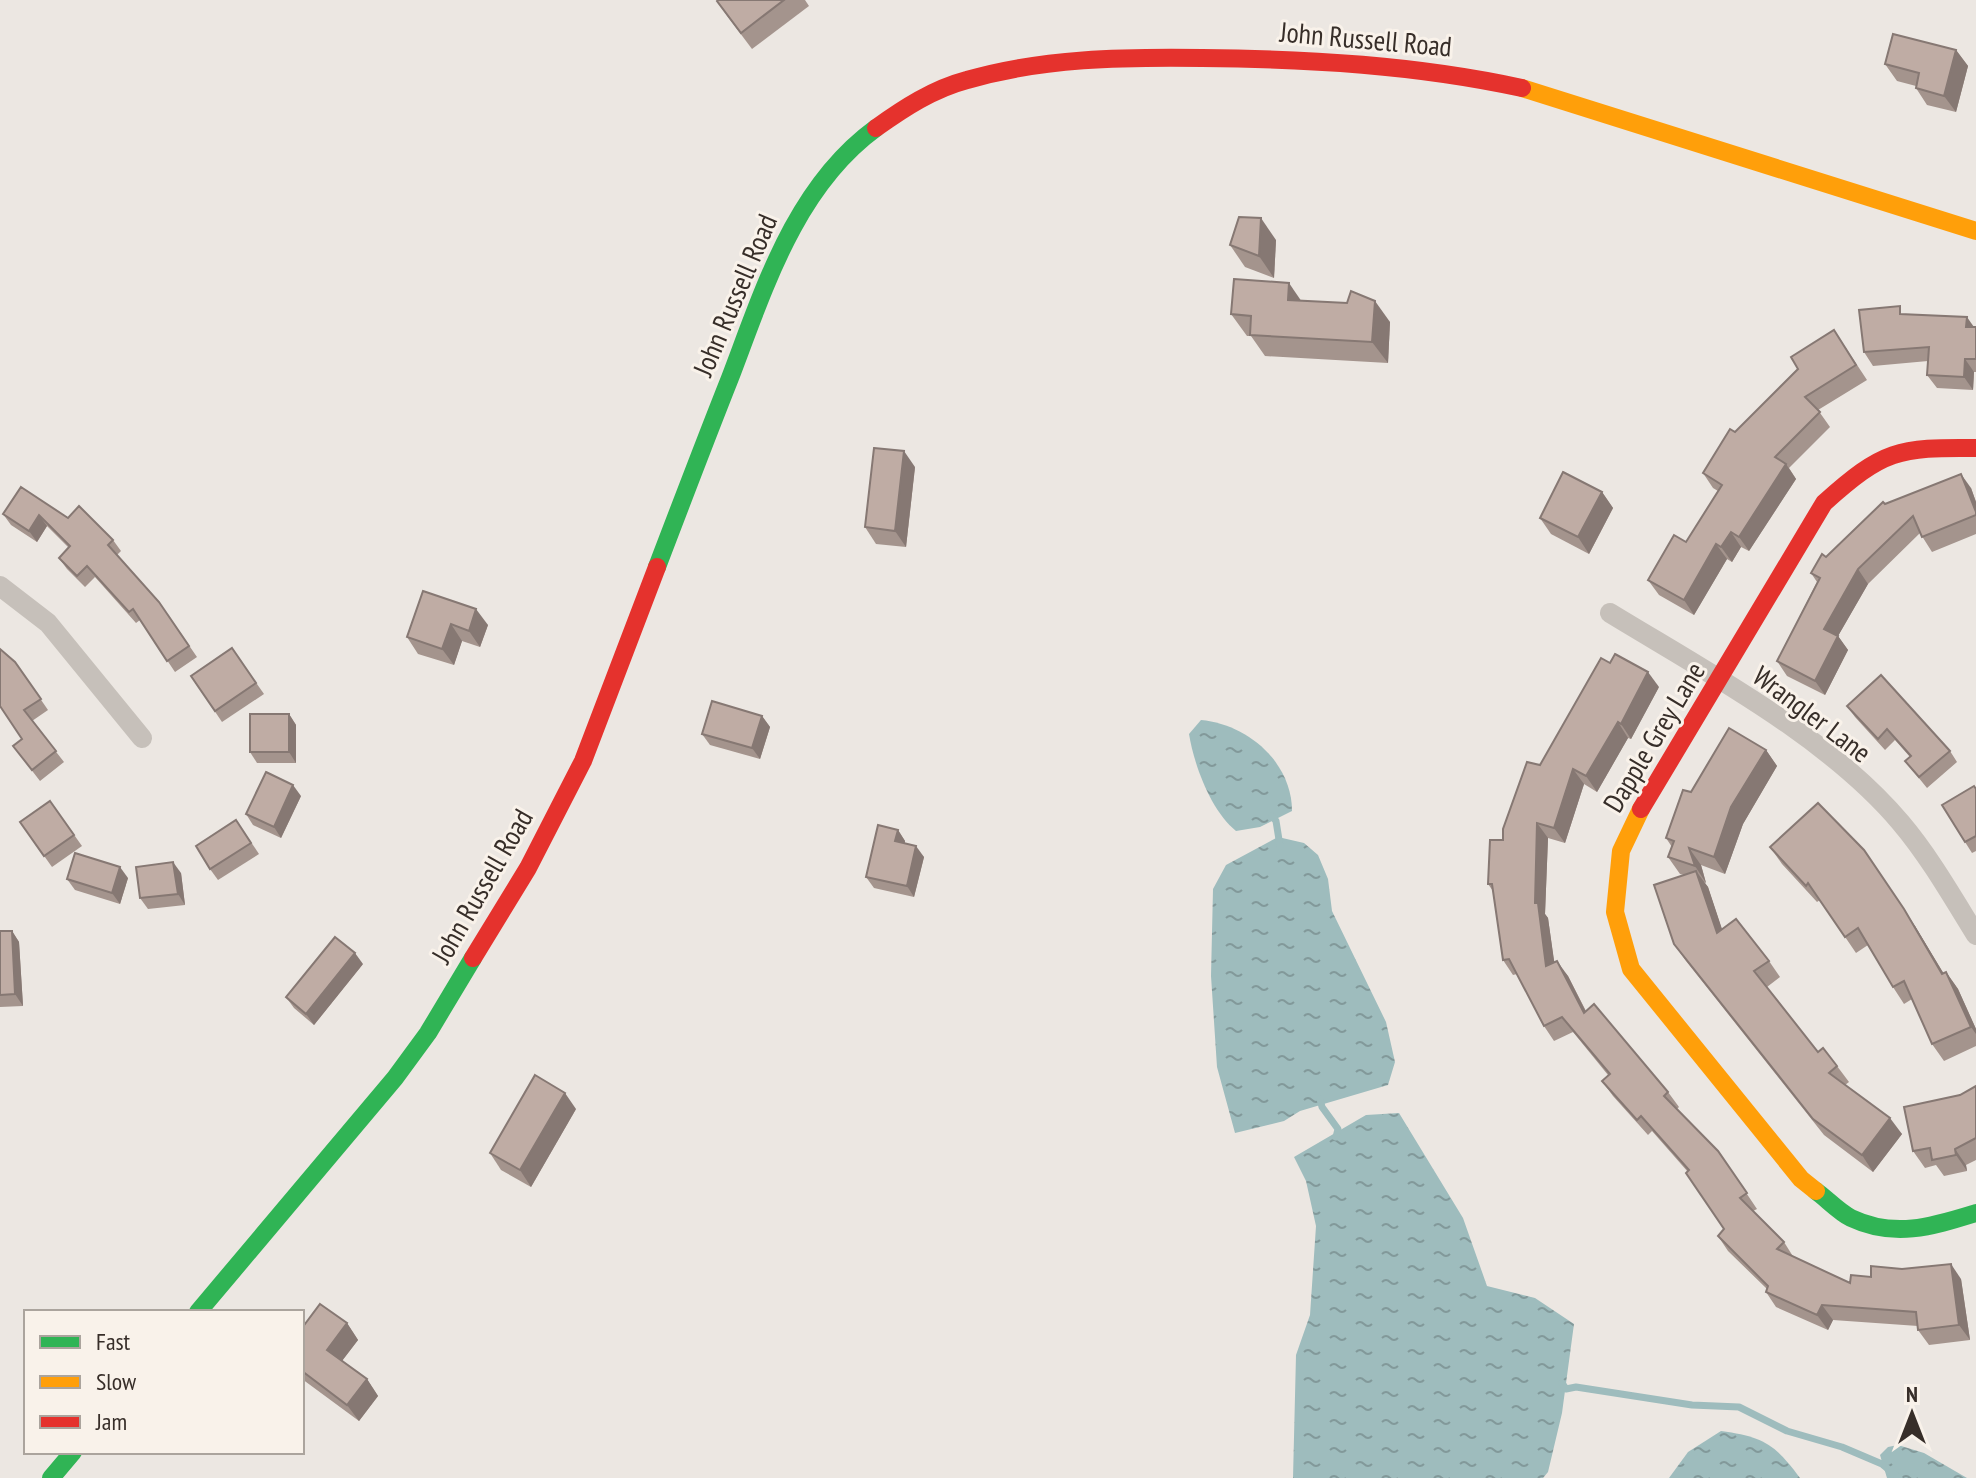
<svg xmlns="http://www.w3.org/2000/svg" width="1976" height="1478" font-family="'PT Sans Narrow',sans-serif">
<style>
.water{fill:url(#water-ripples)}
.lines{fill:none;stroke-linecap:round;stroke-linejoin:round}
.stream{stroke:#9ebcbd;stroke-width:7}
.street{stroke:#c6c0ba;stroke-width:20}
.fast{stroke:#30b455;stroke-width:18}
.slow{stroke:#ff9f0a;stroke-width:18}
.jam{stroke:#e5322d;stroke-width:18}
.wall{fill:#a4948d}
.shaded-wall{fill:#867873}
.building{fill:#bfaca4;stroke:#867873;stroke-width:2}
.labels{text-anchor:middle;stroke-width:6;stroke-linejoin:round;paint-order:stroke}
.street-label{font-size:28px;fill:#372e29;stroke:#f9f2ea}
</style>
<defs>
<pattern id="water-ripples" width="26" height="14" patternUnits="userSpaceOnUse" patternTransform="scale(2)"><rect width="26" height="14" fill="#9ebcbd"/><path d="M2 4q2-2 4 0t4 0M15 11q2-2 4 0t4 0" fill="none" stroke="#82999a"/></pattern>
</defs>
<rect width="100%" height="100%" fill="#ece7e2"/>
<g class="water">
<path d="M1201,720C1247,724 1292,762 1292,811L1260,827L1236,831C1211,811 1194,765 1189,734Z"/>
<polygon points="1278,837 1304,843 1318,855 1328,879 1332,911 1386,1022 1395,1062 1388,1085 1300,1111 1284,1121 1235,1133 1217,1067 1211,976 1213,889 1226,865"/>
<polygon points="1399,1113 1463,1218 1487,1286 1535,1298 1574,1324 1562,1413 1548,1472 1543,1478 1293,1478 1296,1355 1310,1315 1316,1226 1306,1181 1294,1157 1366,1115"/>
<path d="M1721,1431C1763,1437 1774,1443 1800,1478H1669L1688,1452Z"/>
<polygon points="1898,1445 1924,1453 1967,1478 1887,1478 1880,1455 1888,1447"/>
</g>
<g class="lines">
<g class="stream">
<polyline points="1272,816 1276,821 1280,846"/>
<polyline points="1320,1099 1322,1107 1338,1129 1336,1137"/>
<polyline points="1562,1383 1566,1389 1576,1387 1692,1405 1739,1407 1787,1431 1842,1447 1882,1464 1899,1478"/>
</g>
<g class="street">
<polyline points="0,586 48,623 142,738"/>
<path d="M1610,613C1705,671 1829,737 1901,823C1929,856 1953,898 1976,935"/>
</g>
<g class="fast">
<path d="M657,567C681,504 705,441 730,378C764,289 795,187 876,128"/>
<path d="M1816,1191C1827,1199 1839,1212 1851,1218C1895,1239 1934,1226 1976,1213"/>
<polyline points="198,1312 395,1078 428,1033 473,958"/>
<polyline points="51,1478 73,1452"/>
</g>
<g class="slow">
<polyline points="1522,88 1976,231"/>
<polyline points="1641,809 1621,851 1615,912 1631,969 1801,1179 1816,1191"/>
</g>
<g class="jam">
<path d="M876,128C904,108 933,89 967,80C1043,58 1122,57 1202,58C1309,59 1416,65 1522,88"/>
<path d="M1641,809L1824,503C1883,450 1898,447 1976,448"/>
<polyline points="473,958 528,868 583,761 657,567"/>
</g>
</g>
<g class="wall">
<polygon points="718,0 805,0 809,6 752,49 728,17 717,1"/>
<polygon points="1956,50 1968,66 1956,112 1927,105 1916,88 1916,86 1897,81 1885,64"/>
<polygon points="1276,240 1274,278 1245,267 1230,245"/>
<polygon points="1301,301 1390,322 1388,363 1265,356 1251,336 1247,336 1231,314"/>
<polygon points="1905,314 1976,327 1976,372 1974,372 1973,390 1937,388 1927,375 1928,361 1873,366 1864,352"/>
<polygon points="1834,330 1867,380 1818,410 1830,427 1789,468 1796,479 1749,551 1741,547 1732,562 1727,559 1694,615 1659,595 1648,580 1686,542 1718,491 1713,488 1703,473"/>
<polygon points="915,467 906,547 876,544 865,527"/>
<polygon points="1971,488 1976,502 1976,534 1932,552 1920,533 1868,584 1838,636 1848,650 1825,695 1787,676 1777,661 1817,582 1811,573 1826,557 1885,504"/>
<polygon points="1602,492 1613,508 1589,554 1551,534 1540,518"/>
<polygon points="3,514 68,518 113,540 121,551 117,555 159,602 197,657 175,672 140,620 136,623 95,577 85,587 67,569 59,558 69,548 47,526 37,542 11,525"/>
<polygon points="423,591 488,625 480,647 462,641 454,665 418,654 407,637"/>
<polygon points="232,648 264,694 222,722 191,676"/>
<polygon points="15,662 48,710 32,721 64,762 40,781 13,746 22,739"/>
<polygon points="1659,687 1631,739 1628,738 1597,792 1584,784 1565,843 1548,838 1545,914 1548,918 1554,962 1568,976 1586,1011 1668,1092 1679,1107 1677,1109 1718,1151 1757,1209 1753,1211 1784,1242 1794,1258 1850,1283 1871,1277 1961,1279 1970,1340 1929,1345 1918,1330 1918,1326 1833,1320 1828,1330 1776,1307 1766,1292 1767,1289 1728,1251 1718,1236 1724,1229 1688,1172 1652,1131 1648,1135 1613,1096 1602,1081 1608,1075 1573,1032 1554,1041 1544,1026 1517,974 1513,975 1503,960 1493,891 1488,884 1503,840 1540,765"/>
<polygon points="1847,706 1950,751 1957,762 1927,788 1905,761 1910,757 1895,740 1885,750 1855,717"/>
<polygon points="289,714 296,725 296,763 257,763 250,752"/>
<polygon points="762,716 770,727 760,759 710,745 702,734"/>
<polygon points="1766,750 1777,766 1743,824 1725,874 1701,865 1706,883 1704,882 1708,887 1722,930 1769,961 1780,977 1767,987 1818,1052 1837,1066 1849,1082 1845,1085 1902,1134 1873,1172 1824,1135 1686,961 1674,944 1684,875 1680,874 1668,857 1672,847 1666,838 1691,792"/>
<polygon points="1976,789 1976,851 1972,853 1965,842"/>
<polygon points="301,796 281,838 253,825 246,814"/>
<polygon points="50,801 82,846 52,867 20,822"/>
<polygon points="236,820 259,854 218,880 210,869"/>
<polygon points="898,830 905,841 905,843 924,857 914,897 874,888 866,877"/>
<polygon points="1770,847 1915,926 1944,974 1946,972 1958,989 1976,1029 1976,1046 1944,1061 1932,1044 1912,999 1904,1004 1893,987 1868,945 1856,953 1820,900 1817,902 1782,864"/>
<polygon points="181,873 185,905 148,909 140,898"/>
<polygon points="128,878 120,904 75,890 67,879"/>
<polygon points="0,931 12,931 19,942 23,1006 0,1007"/>
<polygon points="363,964 314,1025 294,1008 286,997"/>
<polygon points="1976,1086 1976,1160 1966,1165 1967,1171 1944,1176 1936,1165 1925,1168 1913,1151 1960,1095"/>
<polygon points="576,1109 531,1187 501,1170 490,1153"/>
<polygon points="347,1323 358,1340 342,1361 367,1379 378,1396 359,1421 302,1379 302,1328"/>
</g>
<g class="shaded-wall">
<polygon points="1956,50 1968,66 1956,112 1944,96"/>
<polygon points="1261,218 1276,240 1274,278 1259,256"/>
<polygon points="1289,283 1304,305 1288,300"/>
<polygon points="1375,301 1390,322 1388,363 1372,342"/>
<polygon points="1967,317 1976,330 1966,327"/>
<polygon points="1965,359 1974,372 1973,390 1964,377"/>
<polygon points="904,451 915,467 906,547 895,531"/>
<polygon points="1786,464 1796,479 1749,551 1739,537"/>
<polygon points="1961,474 1971,488 1976,502 1976,512"/>
<polygon points="1602,492 1613,508 1589,554 1578,537"/>
<polygon points="39,515 47,526 37,542 29,531"/>
<polygon points="1731,532 1741,547 1732,562 1721,547"/>
<polygon points="1716,544 1727,559 1694,615 1684,600"/>
<polygon points="1858,569 1868,584 1838,636 1848,650 1825,695 1815,681 1824,629"/>
<polygon points="476,609 488,625 480,647 469,631"/>
<polygon points="451,624 462,641 454,665 442,649"/>
<polygon points="1648,672 1659,687 1631,739 1621,724"/>
<polygon points="289,714 296,725 296,763 289,752"/>
<polygon points="762,716 770,727 760,759 752,748"/>
<polygon points="1618,722 1628,738 1597,792 1586,776"/>
<polygon points="1766,750 1777,766 1743,824 1725,874 1714,857 1731,807"/>
<polygon points="1573,769 1584,784 1565,843 1554,828"/>
<polygon points="293,785 301,796 281,838 274,827"/>
<polygon points="1537,823 1548,838 1545,914 1548,918 1557,981 1546,966 1535,903"/>
<polygon points="898,830 905,841 903,852 895,841"/>
<polygon points="916,846 924,857 914,897 907,886"/>
<polygon points="1689,848 1701,865 1706,883 1695,866"/>
<polygon points="1864,850 1915,926 1954,991 1942,974"/>
<polygon points="173,862 181,873 185,905 178,894"/>
<polygon points="120,867 128,878 120,904 112,893"/>
<polygon points="1696,871 1708,887 1729,950 1717,933"/>
<polygon points="12,931 19,942 23,1006 15,994"/>
<polygon points="355,953 363,964 314,1025 306,1014"/>
<polygon points="1557,961 1568,976 1594,1028 1584,1013"/>
<polygon points="1946,972 1958,989 1976,1029 1976,1034 1971,1027"/>
<polygon points="565,1093 576,1109 531,1187 520,1170"/>
<polygon points="1890,1118 1902,1134 1873,1172 1862,1155"/>
<polygon points="1955,1149 1966,1165 1967,1171 1956,1155"/>
<polygon points="1951,1264 1961,1279 1970,1340 1959,1325"/>
<polygon points="1822,1305 1833,1320 1828,1330 1817,1315"/>
<polygon points="347,1323 358,1340 338,1366 327,1350"/>
<polygon points="367,1379 378,1396 359,1421 347,1405"/>
</g>
<g class="building">
<polygon points="718,0 784,0 741,33 717,1"/>
<polygon points="1893,34 1956,50 1944,96 1916,88 1919,73 1885,64"/>
<polygon points="1239,217 1261,218 1259,256 1230,245"/>
<polygon points="1234,279 1289,283 1288,300 1347,303 1351,291 1375,301 1372,342 1250,335 1251,316 1231,314"/>
<polygon points="1900,306 1900,314 1967,317 1966,327 1976,327 1976,359 1965,359 1964,377 1927,375 1929,347 1864,352 1859,310"/>
<polygon points="1834,330 1856,365 1805,397 1820,412 1775,457 1786,464 1739,537 1731,532 1721,547 1716,544 1684,600 1648,580 1674,535 1686,542 1722,485 1703,473 1730,429 1735,432 1798,369 1791,357"/>
<polygon points="874,448 904,451 895,531 865,527"/>
<polygon points="1563,472 1602,492 1578,537 1540,518"/>
<polygon points="1961,474 1976,512 1976,515 1922,537 1913,516 1858,569 1824,629 1838,636 1815,681 1777,661 1820,578 1811,573 1822,554 1826,557 1883,502 1885,504"/>
<polygon points="21,487 68,518 79,506 113,540 108,545 159,602 189,646 167,661 133,609 129,612 87,566 77,576 59,558 70,546 39,515 29,531 3,514"/>
<polygon points="423,591 476,609 469,631 451,624 442,649 407,637"/>
<polygon points="232,648 256,683 215,711 191,676"/>
<polygon points="0,649 15,662 41,699 24,710 56,751 32,770 13,746 22,739 0,706"/>
<polygon points="1615,654 1648,672 1621,724 1618,722 1586,776 1573,769 1554,828 1537,823 1535,903 1538,903 1546,966 1557,961 1584,1013 1594,1004 1668,1092 1664,1096 1718,1151 1747,1193 1740,1198 1784,1242 1777,1249 1850,1283 1851,1275 1871,1277 1871,1266 1902,1269 1951,1264 1959,1325 1918,1330 1916,1312 1822,1305 1817,1315 1766,1292 1768,1286 1718,1236 1724,1229 1686,1173 1689,1170 1641,1116 1637,1120 1602,1081 1610,1074 1562,1017 1544,1026 1509,959 1503,960 1492,884 1488,884 1490,840 1503,840 1503,829 1527,762 1540,765 1601,658 1610,663"/>
<polygon points="1881,675 1950,751 1919,777 1905,761 1911,756 1887,729 1878,739 1847,706"/>
<polygon points="712,701 762,716 752,748 702,734"/>
<rect x="250" y="714" width="39" height="38"/>
<polygon points="1729,728 1766,750 1731,807 1714,857 1689,848 1695,866 1668,857 1674,841 1666,838 1683,790 1691,792"/>
<polygon points="266,772 293,785 274,827 246,814"/>
<polygon points="1974,786 1976,789 1976,836 1965,842 1942,805"/>
<polygon points="50,801 74,835 44,856 20,822"/>
<polygon points="1818,803 1864,850 1904,909 1942,974 1946,972 1971,1027 1932,1044 1904,981 1893,987 1858,928 1845,937 1808,883 1806,886 1770,847"/>
<polygon points="236,820 251,843 210,869 196,846"/>
<polygon points="878,825 898,830 895,841 916,846 907,886 866,877"/>
<polygon points="75,853 120,867 112,893 67,879"/>
<polygon points="173,862 178,894 140,898 136,867"/>
<polygon points="1696,871 1717,933 1736,919 1769,961 1754,971 1818,1052 1823,1048 1837,1066 1829,1073 1890,1118 1862,1155 1813,1119 1674,944 1654,885"/>
<polygon points="0,931 12,931 15,994 0,995"/>
<polygon points="335,937 355,953 306,1014 286,997"/>
<polygon points="535,1075 565,1093 520,1170 490,1153"/>
<polygon points="1976,1086 1976,1138 1955,1149 1956,1155 1932,1160 1930,1148 1913,1151 1904,1107 1960,1095"/>
<polygon points="320,1304 347,1323 327,1350 367,1379 347,1405 302,1371 302,1328"/>
</g>
<g class="labels">
<g class="street-label">
<text transform="translate(1366 39) rotate(5)" y="10">John Russell Road</text>
<text transform="translate(735 295) rotate(-67)" y="10">John Russell Road</text>
<text transform="translate(1812 714) rotate(37)" y="10">Wrangler Lane</text>
<text transform="translate(1654 737) rotate(-59)" y="10">Dapple Grey Lane</text>
<text transform="translate(482 886) rotate(-60)" y="10">John Russell Road</text>
</g>
</g>
<rect x="24" y="1310" width="280" height="144" fill="#f9f2ea" stroke="#aba49d" stroke-width="2"/>
<rect x="40" y="1336" width="40" height="12" fill="#30b455" stroke="#aba49d" stroke-width="2"/>
<text x="96" y="1350" font-size="24" fill="#372e29">Fast</text>
<rect x="40" y="1376" width="40" height="12" fill="#ff9f0a" stroke="#aba49d" stroke-width="2"/>
<text x="96" y="1390" font-size="24" fill="#372e29">Slow</text>
<rect x="40" y="1416" width="40" height="12" fill="#e5322d" stroke="#aba49d" stroke-width="2"/>
<text x="96" y="1430" font-size="24" fill="#372e29">Jam</text>
<g transform="translate(1912 1414)" stroke="#f9f2ea" stroke-width="6" paint-order="stroke">
<path d="M0-6L14 30L0 20L-14 30Z" fill="#372e29"/>
<text y="-12" font-size="22" font-weight="bold" text-anchor="middle" fill="#372e29">N</text>
</g>
</svg>
